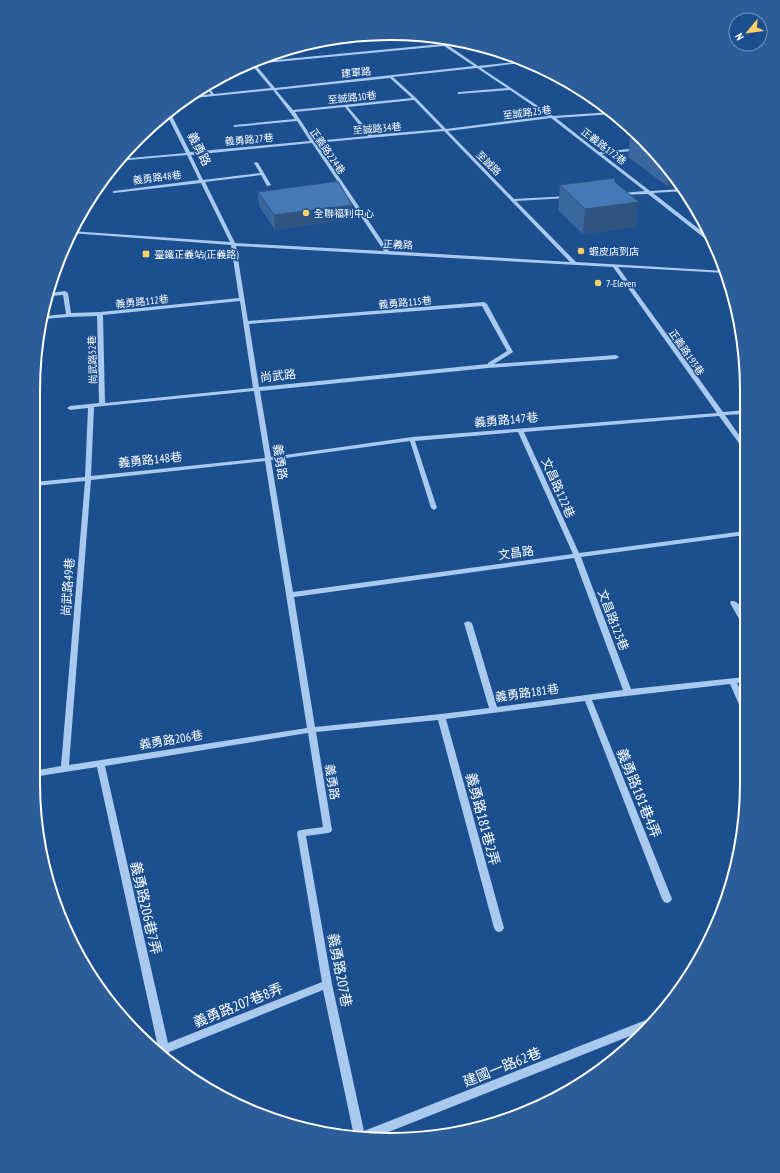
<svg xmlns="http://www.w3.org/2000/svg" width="780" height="1173" font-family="'PT Sans Narrow','Noto Sans TC',sans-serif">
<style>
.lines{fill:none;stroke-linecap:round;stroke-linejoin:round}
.minor{fill:#a9c9ee;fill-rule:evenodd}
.wall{fill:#3a679d}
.shaded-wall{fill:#305480}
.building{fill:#4478b7;stroke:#305480}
.poi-dot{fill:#ffd166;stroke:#1b4f8f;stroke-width:1.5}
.labels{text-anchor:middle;stroke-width:3;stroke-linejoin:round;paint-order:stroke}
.far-street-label{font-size:10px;fill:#fff;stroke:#1b4f8f}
.far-poi-label{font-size:10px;fill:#fff;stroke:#1b4f8f;text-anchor:start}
.street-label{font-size:12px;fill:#fff;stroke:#1b4f8f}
.near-street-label{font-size:14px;fill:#fff;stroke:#1b4f8f}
.rim{fill:none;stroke:#fff;stroke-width:2}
</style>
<rect width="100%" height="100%" fill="#1b4f8f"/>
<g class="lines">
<g class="minor">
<path d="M433,36H437L436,37L478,66L525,61L528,62L481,68L553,116L612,112L614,114L556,118L599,152L649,147L651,149L602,154L650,191L683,189L685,191L653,193L713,240L715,244H712L648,194L619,195V194L621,193L645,191L551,118L448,131L514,199L569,196V197L567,198L516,201L576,262L725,271V273L618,267L723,412L746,410V414L725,415L746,445V451L744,450L719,416L524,432L579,553L745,531V535L581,557L631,689L745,677V683H737L745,700V712L741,709L730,684L592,700L672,899L670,902L667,903L664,902L662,899L585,701L446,719L504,928L502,931L499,932L496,931L494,928L438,720L316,732L332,830L331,832L328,833L306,836L332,984L364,1131L651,1018L655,1016L659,1018L645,1030L371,1139H367L354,1136L323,990L169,1052L171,1059L169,1063L156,1049L158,1047L97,767L33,777V771L61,766L85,481L35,486V482L85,477L88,408L70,410L67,408L70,406L99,403L97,316L69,317L43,319L44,316L66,314L63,295L50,296L51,293L65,291L68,293L71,313L100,312L239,298L231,245L70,233V232L71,231L230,242L201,183L114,193L112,192L114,191L199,180L187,155L117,161L119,159L186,153L166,113L168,111L170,112L190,152L310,141L297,121L234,127L233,126L235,125L295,119L273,90L185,99L189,97L211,94L205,87L207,85L214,94L271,88L250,63L254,62L442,44L432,38ZM444,46L474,66L275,88L255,64ZM477,68L507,88L459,92L457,93L458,94L510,90L548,116L446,129L416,98L393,77ZM390,78L412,98L293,110L276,90ZM414,100L442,129L372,135L348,107ZM345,107L368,136L314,141L295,112ZM444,131L570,262L389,251L316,143ZM312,143L384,251L235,243L205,182L261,175L267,186L271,185L258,163L256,162L254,163L260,173L203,180L191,155ZM236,246L613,267L717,413L412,437L271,457L260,391L488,368L616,359L619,357L616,355L494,364L513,352L487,304L484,302L248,321ZM240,301L253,388L105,403L103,315ZM482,306L507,351L488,363V364L259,387L249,324ZM254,391L265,458L91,476L94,407ZM518,432L573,554L293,592L271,460L410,441L431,508L434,510L437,508L415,441ZM265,461L307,728L69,765L91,480ZM574,558L623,690L497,707L472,623L468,621L464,623L489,708L441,714L315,727L294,597ZM308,733L323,827L301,830L298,831L297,833L322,982L168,1043L105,766Z"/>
<path d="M731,601H734C742,604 745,616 745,624H742L730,603Z"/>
</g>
</g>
<g class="wall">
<polygon points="639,136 673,173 680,184 667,186 628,157 630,138"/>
<polygon points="615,182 636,227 583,234 558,210 560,185"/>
<polygon points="258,192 352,205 352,219 275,230 259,206"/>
</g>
<g class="shaded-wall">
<polygon points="670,169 673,173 680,184 667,186"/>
<polygon points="639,202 636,227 583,234 585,209"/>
<polygon points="352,205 352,219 275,230 274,215"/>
</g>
<g class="building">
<polygon points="639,136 660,159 630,138"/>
<polygon points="615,178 615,182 639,202 585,209 560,185"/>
<polygon points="338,181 352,205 274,215 258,192"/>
</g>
<g class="poi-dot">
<circle cx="306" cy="213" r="4"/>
<circle cx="581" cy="251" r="4"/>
<rect x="142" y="250" width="8" height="8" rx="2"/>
<circle cx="598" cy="283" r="4"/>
</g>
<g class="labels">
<g class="far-street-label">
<text transform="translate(356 72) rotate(-6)" y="4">建軍路</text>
<text transform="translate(352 97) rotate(-6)" y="4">至誠路10巷</text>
<text transform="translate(527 112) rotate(-7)" y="4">至誠路25巷</text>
<text transform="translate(377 128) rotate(-5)" y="4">至誠路34巷</text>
<text transform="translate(249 139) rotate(-5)" y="4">義勇路27巷</text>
<text transform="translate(604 146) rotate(37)" y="4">正義路172巷</text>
<text transform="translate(328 151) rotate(55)" y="4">正義路224巷</text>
<text transform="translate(489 163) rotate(45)" y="4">至誠路</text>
<text transform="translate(157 177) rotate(-7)" y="4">義勇路48巷</text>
<text transform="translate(398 244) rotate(3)" y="4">正義路</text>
<text transform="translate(142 301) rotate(-6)" y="4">義勇路112巷</text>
<text transform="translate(405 302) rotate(-5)" y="4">義勇路115巷</text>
<text transform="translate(687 352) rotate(55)" y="4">正義路193巷</text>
<text transform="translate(92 360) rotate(-92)" y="4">尚武路52巷</text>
</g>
<g class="far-poi-label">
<text x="314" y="217">全聯福利中心</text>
<text x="589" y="255">蝦皮店到店</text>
<text x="154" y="258">臺鐵正義站(正義路)</text>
<text x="606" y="287">7-Eleven</text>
</g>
<g class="street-label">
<text transform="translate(199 149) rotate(63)" y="4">義勇路</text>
<text transform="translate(278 376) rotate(-6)" y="4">尚武路</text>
<text transform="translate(506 420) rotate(-5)" y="4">義勇路147巷</text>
<text transform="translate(150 460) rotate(-6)" y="4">義勇路148巷</text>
<text transform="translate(280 462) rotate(81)" y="4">義勇路</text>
<text transform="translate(558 488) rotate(66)" y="4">文昌路122巷</text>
<text transform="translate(516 553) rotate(-8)" y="4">文昌路</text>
<text transform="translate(68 587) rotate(-86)" y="4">尚武路49巷</text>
<text transform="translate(613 620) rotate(69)" y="4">文昌路123巷</text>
<text transform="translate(527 693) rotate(-8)" y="4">義勇路181巷</text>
<text transform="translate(171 740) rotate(-9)" y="4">義勇路206巷</text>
<text transform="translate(332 782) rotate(81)" y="4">義勇路</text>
</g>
<g class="near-street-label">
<text transform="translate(639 793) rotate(68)" y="5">義勇路181巷4弄</text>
<text transform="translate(483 819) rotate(75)" y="5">義勇路181巷2弄</text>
<text transform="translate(146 908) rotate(77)" y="5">義勇路206巷7弄</text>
<text transform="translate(340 970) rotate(79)" y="5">義勇路207巷</text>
<text transform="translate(238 1005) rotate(-22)" y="5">義勇路207巷8弄</text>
<text transform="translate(502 1067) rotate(-22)" y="5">建國一路62巷</text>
</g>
</g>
<path d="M0 0H780V1173H0ZM390 40H390A350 350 0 0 1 740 390V783A350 350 0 0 1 390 1133H390A350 350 0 0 1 40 783V390A350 350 0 0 1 390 40Z" fill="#2d5d98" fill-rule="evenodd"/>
<path class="rim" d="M390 40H390A350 350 0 0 1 740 390V783A350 350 0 0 1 390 1133H390A350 350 0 0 1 40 783V390A350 350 0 0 1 390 40Z"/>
<g transform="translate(748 32) rotate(241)"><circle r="19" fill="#1b4f8f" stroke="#7695bc"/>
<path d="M0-3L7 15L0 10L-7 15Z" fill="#ffd166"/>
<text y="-6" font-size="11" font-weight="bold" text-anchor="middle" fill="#ffffff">N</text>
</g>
</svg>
